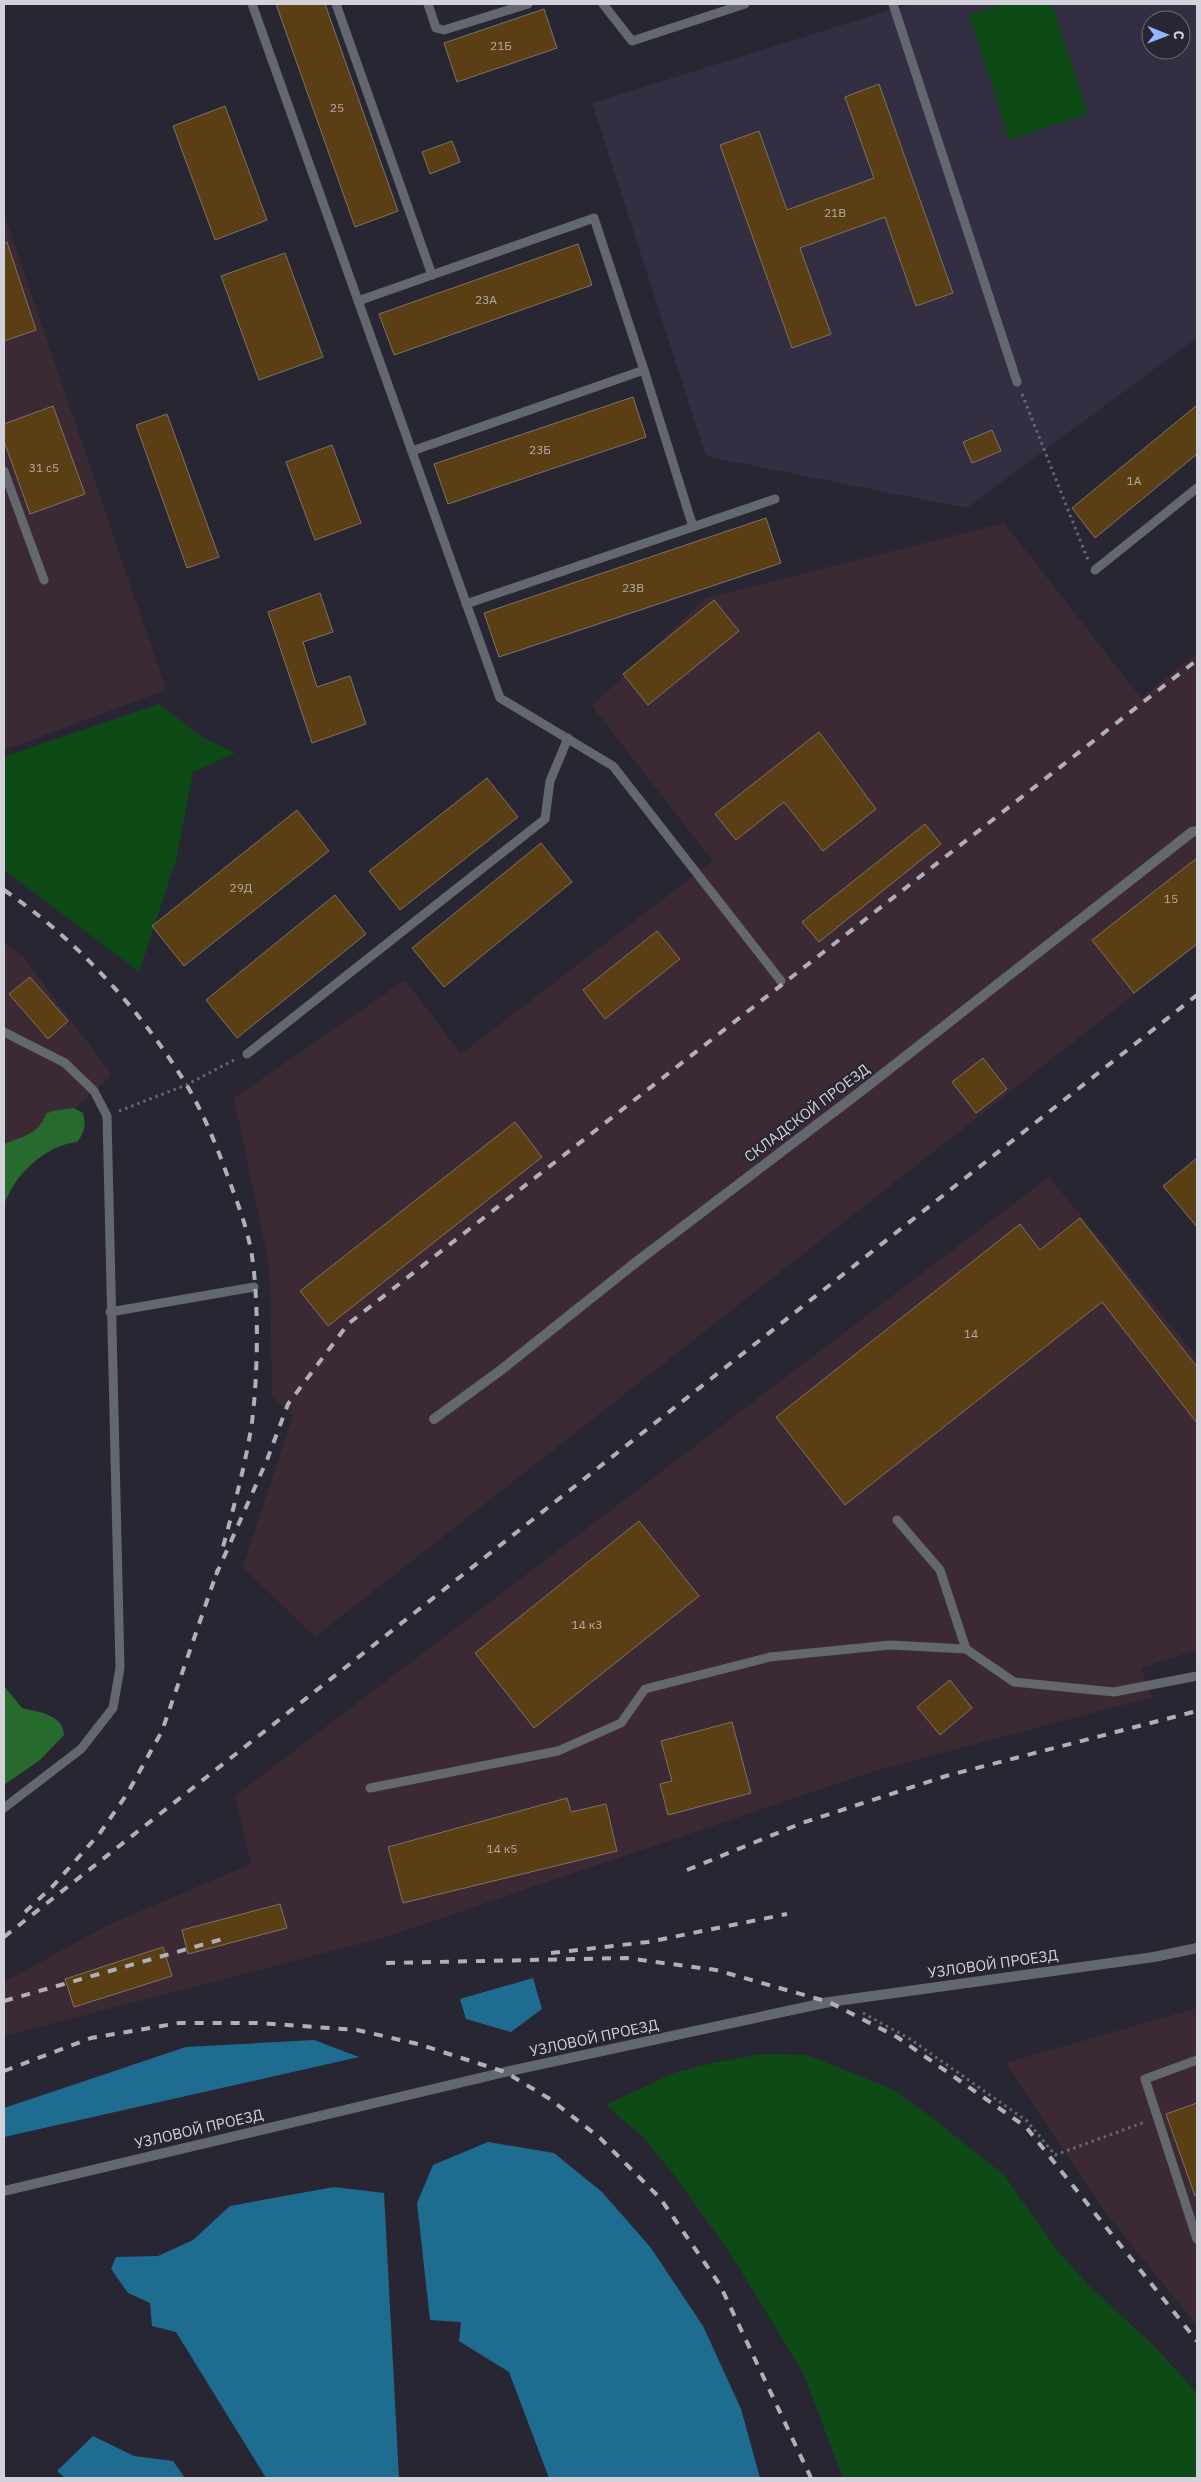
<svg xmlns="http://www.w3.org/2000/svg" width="1201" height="2482" font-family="'IBM Plex Sans',sans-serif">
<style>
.built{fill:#332e42;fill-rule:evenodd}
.industrial{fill:#3b2a33}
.green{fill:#0d4a16}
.forest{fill:#276a2d}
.water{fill:#1e6d90}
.building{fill:#5a3f14;stroke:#7e7364}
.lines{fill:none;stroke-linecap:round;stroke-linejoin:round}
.path{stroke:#6a6773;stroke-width:3;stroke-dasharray:2.5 4;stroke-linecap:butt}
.service{stroke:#62686e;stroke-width:9}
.minor{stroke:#62686e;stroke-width:10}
.tertiary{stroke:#62686e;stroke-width:10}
.rail{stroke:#b1afb9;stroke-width:4;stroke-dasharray:9 9;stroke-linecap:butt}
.labels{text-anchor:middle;stroke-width:4.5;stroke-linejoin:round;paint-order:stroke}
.number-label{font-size:12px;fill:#b5aca8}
.street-label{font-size:15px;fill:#d3d1da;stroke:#292634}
</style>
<rect width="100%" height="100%" fill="#292634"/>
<path class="built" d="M910,4H1197V337L967,508L706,456L592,103ZM1151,20H1181V50H1151Z"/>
<g class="industrial">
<polygon points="4,214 166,690 4,750"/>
<polygon points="1004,523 1141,698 1197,653 1197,945 315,1637 243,1567 293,1416 272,1397 270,1269 234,1098 405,980 461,1054 713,861 592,706 706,598"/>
<polygon points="4,942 24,958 112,1075 36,1143 4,1155"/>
<polygon points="1049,1177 1197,1357 1197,1650 1141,1668 1153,1697 878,1770 382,1938 4,2036 4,1982 106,1926 251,1864 235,1796"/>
<polygon points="1197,2008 1197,2326 1106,2213 1006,2063"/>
</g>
<g class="green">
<polygon points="1004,4 1052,4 1088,114 1009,140 969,15"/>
<polygon points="159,704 199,735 235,753 193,772 176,860 139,972 4,870 4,757"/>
<polygon points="762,2054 807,2055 892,2089 931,2117 1004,2175 1057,2250 1088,2285 1154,2346 1197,2393 1197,2478 843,2478 803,2373 730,2253 672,2172 642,2136 606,2105 674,2073 717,2062"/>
</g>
<g class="forest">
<path d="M74,1108L83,1113C86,1125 85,1132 77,1142C45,1145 13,1176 4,1206V1144C22,1137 39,1134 46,1114L52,1111Z"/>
<path d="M4,1686L22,1708C38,1712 63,1714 64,1735L40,1760L4,1785Z"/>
</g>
<g class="water">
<polygon points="533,1978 542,2009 511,2032 466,2019 460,1999"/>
<polygon points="314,2040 359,2057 4,2137 4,2108 186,2047"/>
<polygon points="488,2142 554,2153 602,2192 651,2248 703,2326 741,2409 760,2478 549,2478 509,2372 459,2341 461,2322 430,2320 417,2203 433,2165"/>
<polygon points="334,2187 384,2193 399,2478 266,2478 176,2332 152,2326 150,2303 128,2293 111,2269 116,2257 158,2256 193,2240 230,2206"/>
<polygon points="93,2436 134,2456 173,2461 185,2478 65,2478 57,2471"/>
</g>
<g class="building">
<polygon points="276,4 325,4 398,211 355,227"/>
<polygon points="544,9 557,48 457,82 444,43"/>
<polygon points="879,84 953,293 916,306 885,217 800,248 831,334 792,348 720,145 759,131 787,210 874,178 845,97"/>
<polygon points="225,106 267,220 215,240 173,126"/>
<polygon points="452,141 460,162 430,174 422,152"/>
<polygon points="7,242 36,330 4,341 4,243"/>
<polygon points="578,244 592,285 394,355 379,314"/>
<polygon points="285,253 323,357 259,380 221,276"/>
<polygon points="633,397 646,437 448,504 434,464"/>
<polygon points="1197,405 1197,454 1095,538 1072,508"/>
<polygon points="53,406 85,494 30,514 4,441 4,424"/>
<polygon points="167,414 219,557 187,568 136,425"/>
<polygon points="992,430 1001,451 972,463 963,442"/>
<polygon points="332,445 361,523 315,540 286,462"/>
<polygon points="766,518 781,563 499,657 484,613"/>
<polygon points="320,593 333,632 303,642 317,687 350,676 366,724 312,743 268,612"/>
<polygon points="714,600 739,631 648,705 623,674"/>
<polygon points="819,732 876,809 823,851 784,802 736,840 715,814"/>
<polygon points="487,778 518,817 400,910 369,871"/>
<polygon points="297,810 329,851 184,966 152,926"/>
<polygon points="925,824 941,844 819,942 802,922"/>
<polygon points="541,843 572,882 444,987 412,948"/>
<polygon points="1197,858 1197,944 1134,993 1092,940"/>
<polygon points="335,895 366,934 237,1038 206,1000"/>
<polygon points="657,931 680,959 605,1019 583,990"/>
<polygon points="30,977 68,1021 48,1039 9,994"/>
<polygon points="983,1058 1007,1089 976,1113 952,1082"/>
<polygon points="515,1122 542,1157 328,1326 300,1291"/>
<polygon points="1197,1158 1197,1227 1163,1186"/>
<polygon points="1080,1218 1197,1367 1197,1423 1102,1302 845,1505 776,1417 1020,1224 1040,1250"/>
<polygon points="639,1521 699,1596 534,1728 475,1653"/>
<polygon points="950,1680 972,1708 940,1735 917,1707"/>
<polygon points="732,1722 751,1793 668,1815 660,1784 672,1781 661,1741"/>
<polygon points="567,1798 571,1812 606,1804 617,1851 403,1903 388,1847"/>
<polygon points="280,1904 287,1928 188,1954 182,1930"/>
<polygon points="163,1947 172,1976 74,2007 65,1979"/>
<polygon points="1197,2103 1197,2196 1195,2196 1166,2114"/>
</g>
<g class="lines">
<g class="path">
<polyline points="1022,394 1088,560"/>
<polyline points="119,1111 186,1085 234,1060"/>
<polyline points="863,2013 910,2039 1027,2121 1055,2155 1145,2122"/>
</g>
<g class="service">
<polyline points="252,4 500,698 613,766 781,981"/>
<polyline points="336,4 432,275"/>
<polyline points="428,4 436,28 444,30 528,4"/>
<polyline points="603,4 632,41 745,4"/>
<polyline points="893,4 1017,382"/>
<polyline points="358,301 594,218 644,370 412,451"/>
<polyline points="644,370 693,527"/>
<polyline points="4,471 44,580"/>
<polyline points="1095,570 1197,488"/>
<polyline points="466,604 775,499"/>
<polyline points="4,1032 65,1063 94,1091 107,1116 120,1668 113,1708 81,1749 4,1808"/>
<polyline points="247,1054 545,819 550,781 568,738"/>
<polyline points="110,1312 254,1287"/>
<polyline points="897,1520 940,1570 966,1649 1014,1682 1114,1692 1197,1676"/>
<polyline points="370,1788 558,1751 621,1723 645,1689 770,1657 890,1645 966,1649"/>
<polyline points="1197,2060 1145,2079 1197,2239"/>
</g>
<polyline class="minor" points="434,1419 501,1370 635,1263 860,1092 1192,832 1197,831"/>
<polyline class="tertiary" points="4,2191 505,2072 829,2002 1154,1957 1197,1948"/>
<g class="rail">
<path d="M4,890C76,939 140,1009 186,1084C204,1114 217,1147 229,1180C238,1204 248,1230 252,1256C259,1303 258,1374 252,1422C246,1463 234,1506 223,1547"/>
<polyline points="216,1575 267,1460 288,1404 348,1324 1197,660"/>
<polyline points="687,1870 802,1823 946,1776 1197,1711"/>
<polyline points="25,1912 53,1886 100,1833 127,1794 162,1731 218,1569"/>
<polyline points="4,1937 1197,995"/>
<polyline points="551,1953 648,1942 787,1914"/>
<polyline points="386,1963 626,1958 716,1970 829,2002 897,2037 1026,2127 1197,2341"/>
<polyline points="4,2001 226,1938"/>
<polyline points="4,2071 91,2038 179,2023 259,2023 357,2030 418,2044 505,2072 550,2099 600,2138 660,2198 720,2285 811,2478"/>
</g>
</g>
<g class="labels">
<g class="number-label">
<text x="501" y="50">21Б</text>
<text x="337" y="112">25</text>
<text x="835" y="217">21В</text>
<text x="486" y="304">23А</text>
<text x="540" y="454">23Б</text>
<text x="44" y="472">31 с5</text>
<text x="1134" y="485">1А</text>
<text x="633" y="592">23В</text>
<text x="241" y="892">29Д</text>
<text x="1171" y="903">15</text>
<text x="971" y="1338">14</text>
<text x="587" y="1629">14 к3</text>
<text x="502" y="1853">14 к5</text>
</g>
<g class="street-label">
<text transform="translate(807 1113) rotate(-37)" y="5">СКЛАДСКОЙ ПРОЕЗД</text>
<text transform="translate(993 1964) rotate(-8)" y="5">УЗЛОВОЙ ПРОЕЗД</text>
<text transform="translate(594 2038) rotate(-12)" y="5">УЗЛОВОЙ ПРОЕЗД</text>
<text transform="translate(199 2129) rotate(-13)" y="5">УЗЛОВОЙ ПРОЕЗД</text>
</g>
</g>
<rect width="1201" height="2482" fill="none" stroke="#d3d1da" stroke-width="10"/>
<g transform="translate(1166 35) rotate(91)"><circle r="24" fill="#292634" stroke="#6d6a76"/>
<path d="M0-4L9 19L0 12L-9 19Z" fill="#93b7fd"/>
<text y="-8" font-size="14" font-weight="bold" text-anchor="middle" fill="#d3d1da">С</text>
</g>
</svg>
